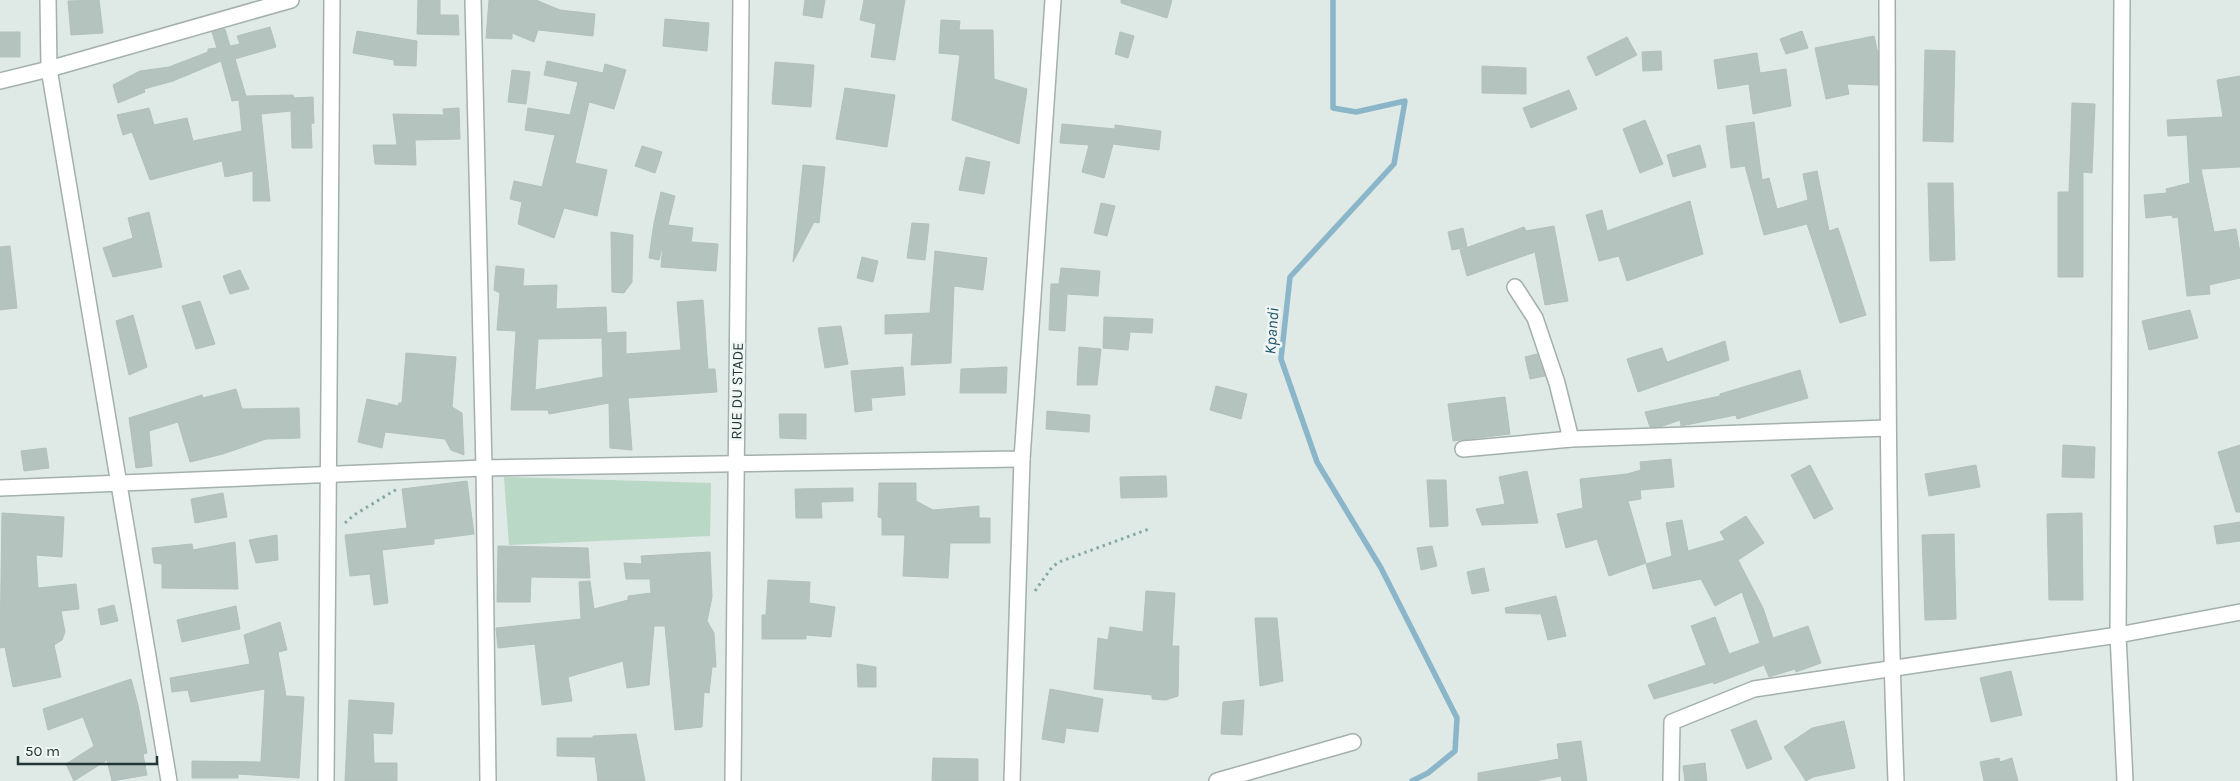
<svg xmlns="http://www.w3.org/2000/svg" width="2240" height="781" font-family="Karla,sans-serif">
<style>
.green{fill:#b9d8c6}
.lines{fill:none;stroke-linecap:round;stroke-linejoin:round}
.stream{stroke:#8bb6c9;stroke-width:5.5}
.building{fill:#b5c3bf;stroke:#b2c1bd;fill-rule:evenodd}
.minor-casing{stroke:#a3b0ad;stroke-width:18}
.path{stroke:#82a9a3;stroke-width:3;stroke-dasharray:2.5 4;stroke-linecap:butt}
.minor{stroke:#fff;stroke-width:15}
.labels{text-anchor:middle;stroke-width:5;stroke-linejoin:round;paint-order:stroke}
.street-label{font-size:15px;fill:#223734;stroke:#eff6f3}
.water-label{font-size:16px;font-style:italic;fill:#22556c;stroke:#eff6f3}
</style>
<rect width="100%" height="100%" fill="#dfe9e6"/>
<polygon class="green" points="504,477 711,483 710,536 509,545"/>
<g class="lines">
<polyline class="stream" points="1333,0 1333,108 1356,112 1405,101 1394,164 1290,277 1281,359 1317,462 1381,568 1457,718 1455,751 1428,773 1412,781"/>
</g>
<g class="building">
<polygon points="99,0 103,33 71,35 68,1"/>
<polygon points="418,0 440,0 440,15 458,15 459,35 417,34"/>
<polygon points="489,0 536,0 560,10 595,14 593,36 538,30 534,42 512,33 512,39 486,38"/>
<polygon points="805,0 825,0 822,18 803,15"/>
<polygon points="864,0 905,0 895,60 871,57 876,24 860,20"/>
<polygon points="1121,0 1172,0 1167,18 1121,3"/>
<polygon points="665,19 709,23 707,51 663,46"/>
<polygon points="941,20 960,21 959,30 993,30 994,79 1027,89 1019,144 952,120 960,55 939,53"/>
<polygon points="270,27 276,47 235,59 246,96 293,95 294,98 313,97 314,123 311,124 312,148 292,148 291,111 261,114 270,201 253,201 253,171 225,177 222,161 150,180 132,132 123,135 117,115 149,108 154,125 187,118 193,141 242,131 239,100 232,101 221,61 173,81 144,89 145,92 118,103 113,85 140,71 169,67 208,52 208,49 217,48 212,32 225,29 230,46 240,44 237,36"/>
<polygon points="357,31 417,41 416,66 394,65 394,60 353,53"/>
<polygon points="1802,31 1808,48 1786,54 1780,39"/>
<rect x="0" y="32" width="20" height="25"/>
<polygon points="1120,32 1134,36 1128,58 1115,54"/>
<polygon points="1874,36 1878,54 1878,85 1847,84 1849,94 1826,99 1815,48"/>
<polygon points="1627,37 1637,55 1596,76 1587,57"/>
<polygon points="1925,50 1955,51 1953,142 1923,141"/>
<polygon points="1661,51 1662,70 1643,71 1642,52"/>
<polygon points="1757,53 1760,73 1786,69 1791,106 1753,114 1749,84 1718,89 1714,60"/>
<polygon points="547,61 603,73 605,64 626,70 614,109 589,102 575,163 607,170 597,216 564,208 554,238 518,224 522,202 510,199 514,181 542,187 555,135 525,130 528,108 570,115 578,82 544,75"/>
<polygon points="775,62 814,65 811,107 772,104"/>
<polygon points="1482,66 1526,68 1526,94 1482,93"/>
<polygon points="512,70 530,72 526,104 508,102"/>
<polygon points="2240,76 2240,167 2201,169 2214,232 2236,229 2240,253 2240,278 2209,285 2210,294 2187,296 2178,217 2173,218 2172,215 2146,218 2144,195 2167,193 2166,189 2190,183 2187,135 2168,136 2167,120 2223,117 2217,80"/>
<polygon points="845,88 895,95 887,147 836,139"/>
<polygon points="1569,90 1577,109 1531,128 1523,108"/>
<polygon points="2072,103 2095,104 2092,173 2083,172 2083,277 2058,277 2058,192 2069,192"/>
<polygon points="459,108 460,139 415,140 416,165 375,164 373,145 397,145 393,114 444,115 443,109"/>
<polygon points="1645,120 1663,164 1640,173 1623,129"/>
<polygon points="1754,122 1762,180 1769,178 1777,209 1808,200 1803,174 1817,171 1829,231 1838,228 1866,315 1840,323 1807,224 1764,235 1745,166 1731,168 1726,126"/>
<polygon points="1062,124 1115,129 1115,125 1161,131 1159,150 1113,144 1104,178 1082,172 1089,145 1060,143"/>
<polygon points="1700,145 1706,167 1673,177 1667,155"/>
<polygon points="642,146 662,152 655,173 635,166"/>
<polygon points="966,157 990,162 984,194 959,190"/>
<polygon points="803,165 825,167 819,223 814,222 793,262"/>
<polygon points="1928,183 1953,183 1955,260 1930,261"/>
<polygon points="661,192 675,196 668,225 693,228 691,242 718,244 716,271 661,267 663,243 659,260 649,258 654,223"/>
<polygon points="1690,201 1703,254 1627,281 1619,256 1599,261 1586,215 1602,210 1607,231"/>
<polygon points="1101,203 1115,206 1107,236 1094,233"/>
<polygon points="149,212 162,267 113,277 103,248 133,238 128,218"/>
<polygon points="912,223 929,224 925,260 907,258"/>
<polygon points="1554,226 1568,301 1545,305 1535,252 1467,276 1460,250 1524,227 1526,231"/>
<polygon points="1463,228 1467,247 1452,250 1448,232"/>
<polygon points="611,232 633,235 632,282 624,293 612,292"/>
<polygon points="10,246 17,308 0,310 0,247"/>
<polygon points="935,251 987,258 983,290 954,286 951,363 911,365 913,333 885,334 885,315 930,313"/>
<polygon points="862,257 878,261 873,282 857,278"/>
<path d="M496,266L524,269L523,286L557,285L556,309L606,307L607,333L626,332V354L681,350L677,302L703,300L708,369H715L717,392L628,398L632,450L610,448L609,403L549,414L548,410H511L516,331L497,330L500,293L494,290ZM602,338L603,377L535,390L538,339Z"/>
<polygon points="1061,268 1100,271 1098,296 1067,294 1065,331 1049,330 1051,284 1059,284"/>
<polygon points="240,270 249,289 230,294 223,276"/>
<polygon points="200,301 215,344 196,349 182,306"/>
<polygon points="2190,310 2198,338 2149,350 2142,321"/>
<polygon points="133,315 147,367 129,375 116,321"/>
<polygon points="1104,317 1153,319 1152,333 1130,332 1128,350 1103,348"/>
<polygon points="841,326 848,364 825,368 818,328"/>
<polygon points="1725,341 1729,360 1638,392 1627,359 1662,348 1667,362"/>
<polygon points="1079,347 1101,349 1097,385 1077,385"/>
<polygon points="406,353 456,357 452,407 462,413 464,455 451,450 445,439 385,432 382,448 358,442 367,399 398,406 399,403 402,403"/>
<polygon points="1537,354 1545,376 1530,379 1525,357"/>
<polygon points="903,367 905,395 871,398 872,410 855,412 851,371"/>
<polygon points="1007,367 1006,393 960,393 961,369"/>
<polygon points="1800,370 1808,398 1737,419 1736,415 1681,426 1680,420 1660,427 1650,427 1645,412 1720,396 1720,394"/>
<polygon points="1216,386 1247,394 1241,419 1210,410"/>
<polygon points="236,389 242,409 299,408 300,438 266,439 223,454 190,462 178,422 149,431 152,466 136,468 129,418 202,395 203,398"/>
<polygon points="1505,397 1510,434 1453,441 1448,404"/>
<polygon points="1047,411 1090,415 1089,432 1046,429"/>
<polygon points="779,414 806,414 806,439 780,438"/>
<polygon points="2063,445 2095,447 2094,478 2062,477"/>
<polygon points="2240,445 2240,512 2236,512 2218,452"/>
<polygon points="46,448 49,468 24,471 21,451"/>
<polygon points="1671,459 1674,487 1640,490 1641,499 1628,501 1646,563 1609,576 1597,539 1566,548 1557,514 1583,508 1580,479 1627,474 1641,470 1640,462"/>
<polygon points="1810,465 1833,509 1814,519 1791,475"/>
<polygon points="1976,465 1980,487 1929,496 1925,474"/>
<polygon points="1527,471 1538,523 1482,525 1476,509 1505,504 1499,477"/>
<polygon points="1166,476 1167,497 1121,498 1120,477"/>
<polygon points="1427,480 1446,480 1448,526 1430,527"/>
<polygon points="467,481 474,534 434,539 434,544 382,550 388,603 374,605 370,574 350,576 345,535 407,528 402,489"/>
<polygon points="879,483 916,483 916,501 933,510 979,506 979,518 990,518 990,543 950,543 948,578 903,576 905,535 882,535 882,518 878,517"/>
<polygon points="853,488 853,501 821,502 822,518 796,518 795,489"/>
<polygon points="223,493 227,517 195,523 191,499"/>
<polygon points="2,513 64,517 62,557 36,555 38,588 76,584 79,609 61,611 65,632 62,640 54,645 61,677 13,687 5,647 0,648"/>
<polygon points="2082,513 2083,600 2049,600 2047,514"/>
<polygon points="1746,516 1764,543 1738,560 1763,608 1773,638 1808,626 1821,663 1796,672 1795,669 1769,677 1764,665 1714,684 1713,682 1654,699 1648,685 1706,665 1691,626 1715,617 1729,654 1760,643 1742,592 1715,606 1701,579 1653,589 1646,564 1672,556 1666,523 1682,520 1688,551 1725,540 1720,532"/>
<polygon points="2240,522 2240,541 2217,544 2214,526"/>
<polygon points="1954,534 1956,619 1925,620 1922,535"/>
<polygon points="277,535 278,560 256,563 249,540"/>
<polygon points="235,542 238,589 162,588 162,564 154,563 152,548 192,544 193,550"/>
<polygon points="498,546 588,548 590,578 531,577 530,602 497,602"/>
<polygon points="1432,546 1437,566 1421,570 1417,548"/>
<polygon points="710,552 712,597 707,621 714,633 716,667 712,667 709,693 704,692 702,727 675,730 665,626 654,626 649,685 627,688 623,661 568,677 572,701 542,705 535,644 498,648 496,628 581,619 579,582 590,581 594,609 628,600 628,596 651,593 650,579 626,579 624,563 642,564 641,556"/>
<polygon points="1484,568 1489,591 1472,594 1467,572"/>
<polygon points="768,580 810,582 809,603 835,607 831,637 806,635 806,639 762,639 762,615 766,615"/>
<polygon points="1146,591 1175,593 1172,646 1179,646 1178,696 1166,700 1152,699 1152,695 1094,689 1098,638 1108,640 1110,627 1143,632"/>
<polygon points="1556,596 1566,636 1548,640 1541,614 1506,613 1505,608"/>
<polygon points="114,605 118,621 101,625 98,609"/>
<polygon points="236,606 240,629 182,642 177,620"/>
<polygon points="1255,618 1277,618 1283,681 1260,686"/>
<polygon points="280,622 287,650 278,652 286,696 304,697 299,778 238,774 238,778 192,778 192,761 261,762 265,689 191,702 188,690 172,692 170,678 250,664 244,635"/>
<polygon points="857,664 876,667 876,687 858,687"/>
<polygon points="2011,671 2022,715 1991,722 1980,678"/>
<polygon points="131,679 138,705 147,753 143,754 147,775 112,781 107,760 74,781 66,764 94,746 83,717 48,730 43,709"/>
<polygon points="1050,689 1103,699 1098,732 1066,728 1064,743 1042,739"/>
<polygon points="349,700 394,703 392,734 373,733 374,763 397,763 397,781 345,781"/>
<polygon points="1244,700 1242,735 1221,734 1223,702"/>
<polygon points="1756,720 1772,759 1747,769 1731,730"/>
<polygon points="1844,721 1855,768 1813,777 1806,781 1784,747 1812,728"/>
<polygon points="636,734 645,781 598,781 595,757 557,756 557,738 593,738 593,736"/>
<polygon points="1581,741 1587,781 1562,781 1561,776 1535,781 1478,781 1478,773 1559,759 1557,744"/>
<polygon points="933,758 978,759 978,781 932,781"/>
<polygon points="1999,758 2000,762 2012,758 2018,781 1984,781 1980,762"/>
<polygon points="1705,763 1707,781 1685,781 1683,766"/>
</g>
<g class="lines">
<g class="minor-casing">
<g id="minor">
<polyline points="48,0 49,69 169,781"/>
<polyline points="473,0 484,468 488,781"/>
<path d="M1887,0C1888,260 1886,521 1896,781"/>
<polyline points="2122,0 2118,635 2125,781"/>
<polyline points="0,81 49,69 291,0"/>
<polyline points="1515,287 1535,318 1557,383 1571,439"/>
<polyline points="1463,449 1571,439 1888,428"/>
<polyline points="0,488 484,468 1022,459 1053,0"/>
<polyline points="326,781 332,0"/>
<polyline points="733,781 741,0"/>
<polyline points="1012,781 1022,459"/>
<polyline points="1217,781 1353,742"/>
<polyline points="1671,781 1672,722 1754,689 2118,635 2240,612"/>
</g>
</g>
<g class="path">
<polyline points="345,523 354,515 397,489"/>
<polyline points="1035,591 1052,567 1059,562 1149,529"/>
</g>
<use href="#minor" class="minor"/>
</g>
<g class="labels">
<g class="street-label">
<text transform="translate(737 391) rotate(-89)" y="5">RUE DU STADE</text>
</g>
<g class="water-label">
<text transform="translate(1271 331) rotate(-86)" y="6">Kpandi</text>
</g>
</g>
<path d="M18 756v8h139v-8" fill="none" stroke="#223734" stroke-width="2.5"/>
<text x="25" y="756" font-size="15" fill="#223734" stroke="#eff6f3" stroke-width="4" paint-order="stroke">50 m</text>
</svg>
